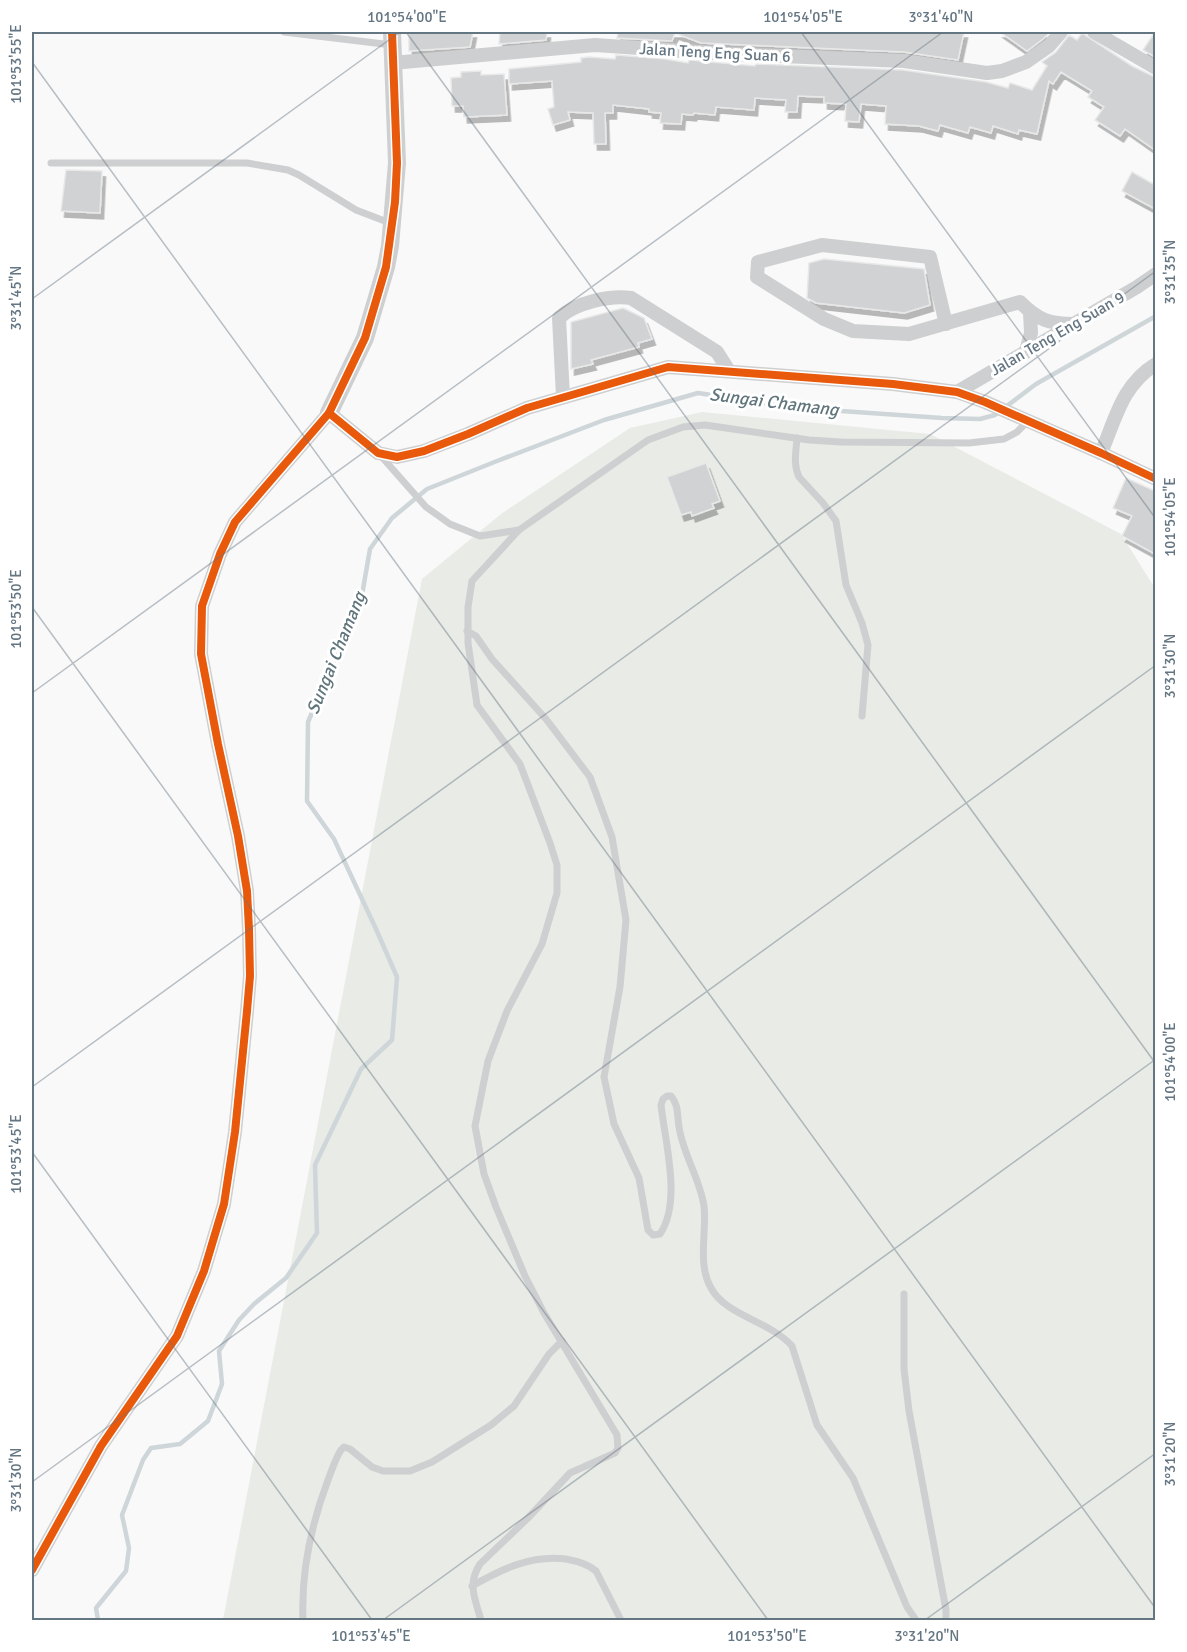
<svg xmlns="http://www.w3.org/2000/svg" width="1187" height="1652" font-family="Signika,sans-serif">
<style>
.green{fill:#e8ebe6}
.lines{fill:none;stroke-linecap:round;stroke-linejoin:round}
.stream{stroke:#ced6d9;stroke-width:4.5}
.building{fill:#d0d2d3;stroke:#e8e8e8;stroke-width:1.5;filter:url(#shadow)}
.service{stroke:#cecfd0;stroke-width:7}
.minor{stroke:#cecfd0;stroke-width:14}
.tertiary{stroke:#cecfd0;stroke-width:18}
.cycleway-casing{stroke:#fff;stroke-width:11}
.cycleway{stroke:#e8590c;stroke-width:8}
.ticks{fill:none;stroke:#657683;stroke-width:1.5;stroke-opacity:0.45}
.labels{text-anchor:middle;stroke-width:6;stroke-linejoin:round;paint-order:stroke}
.street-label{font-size:16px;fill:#657683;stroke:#fff}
.water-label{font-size:18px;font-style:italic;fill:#60757c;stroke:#fff}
.neatline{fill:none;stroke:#657683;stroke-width:2}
.ticks-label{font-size:15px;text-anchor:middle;fill:#657683}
</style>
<defs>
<filter id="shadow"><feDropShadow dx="3.5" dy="6" stdDeviation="0" flood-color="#0004"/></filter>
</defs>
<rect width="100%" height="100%" fill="#f9f9f9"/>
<polygon class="green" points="702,412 930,434 1121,534 1156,590 1155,1620 223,1620 422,579 501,514 630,428"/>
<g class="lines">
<polyline class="stream" points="98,1620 96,1608 126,1571 129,1548 122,1515 143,1460 151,1448 180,1444 208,1421 222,1384 219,1351 239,1320 254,1304 286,1278 317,1233 315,1165 361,1069 392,1040 397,977 376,929 334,839 307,801 308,722 362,595 370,549 392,518 427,489 497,461 604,420 698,393 798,408 942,418 980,419 995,415 1036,384 1156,316"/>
</g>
<g class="building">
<polygon points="409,32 473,32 470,47 409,51"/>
<polygon points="500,32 547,32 546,40 499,44"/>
<polygon points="618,32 964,32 958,60 904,52 701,43 675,33 672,41 617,38"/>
<polygon points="1000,32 1050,32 1043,39 1027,51"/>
<polygon points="1155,32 1155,57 1143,50"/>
<polygon points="1082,33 1132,66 1155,77 1155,150 1125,129 1120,136 1095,120 1104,107 1088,97 1092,91 1061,72 1053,84 1049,81 1037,134 1019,130 1018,134 993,126 991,133 970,127 968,133 940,125 938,131 919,126 885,124 886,106 861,104 859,122 845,121 846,104 824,103 824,97 798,96 797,112 785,112 786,100 755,98 754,110 716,107 715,115 694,113 693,115 682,114 681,124 660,123 661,113 649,112 649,109 613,105 613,113 605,113 606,144 594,144 593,113 568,112 570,120 553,125 548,109 554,107 552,81 509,84 509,69 581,62 581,58 589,57 615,59 616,55 665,59 688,63 689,60 755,66 756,64 903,70 986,82 1008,88 1010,83 1032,90 1047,66 1042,62 1056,52 1069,35 1077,40"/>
<polygon points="481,71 481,75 504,74 507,115 464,117 463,106 452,106 451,78 461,77 461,72"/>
<polygon points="66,170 102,171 100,213 61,211"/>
<polygon points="1132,172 1155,185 1155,209 1122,191"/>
<polygon points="824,259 924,269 930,305 904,313 816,303 807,298 809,263"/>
<polygon points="623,308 644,318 652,339 638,343 639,347 591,360 593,364 571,369 571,322"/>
<polygon points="706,463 720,501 712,504 714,508 692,516 691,512 681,515 667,477"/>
<polygon points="1126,478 1155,491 1155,554 1122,536 1132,516 1113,508"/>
</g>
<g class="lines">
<g class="service">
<polyline points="284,32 392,45"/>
<polyline points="51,163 247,163 288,170 299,175 356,210 390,223"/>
<path d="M797,438C796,452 793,464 799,477L823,503L836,521L846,585L862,623L868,645L862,716"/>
<polyline points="381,456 426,507 450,524 480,536 519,530 648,440 683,427 705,425 809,440 841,442 969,443 1004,439 1017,432 1028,421"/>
<path d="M467,631L476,636L492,659L546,719L590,777L612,837L626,920L620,987L604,1077L614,1124L639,1178L648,1230L653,1235L660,1234C682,1202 665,1142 661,1105L663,1099L667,1096H671C679,1105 677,1116 679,1127C683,1154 700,1179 704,1206C707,1232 697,1264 711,1288C726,1316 770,1321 792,1346L817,1425L853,1478L907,1607L916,1620"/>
<polyline points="904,1294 904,1369 909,1411 946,1610 946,1620"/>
<path d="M472,1586C502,1569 530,1555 566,1559C577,1561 588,1564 596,1571L621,1620"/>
<path d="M303,1620C301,1572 311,1525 328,1480C332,1470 335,1459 341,1450L344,1447L350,1449L372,1467L383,1471H410L432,1462L491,1425L514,1406L549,1354L562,1341"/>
<path d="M481,1620C475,1599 467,1584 480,1564L528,1518L570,1473L615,1453L618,1448L617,1435L544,1313L525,1276L496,1207L484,1174L475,1126L488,1061L507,1011L542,944L557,893V865L550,843L520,764L477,705L468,643V607L472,581L519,530"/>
</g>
<g class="minor">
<polyline points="1094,32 1156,68"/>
<polyline points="392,63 595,45 728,54 904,61 987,73 1002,71 1026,62 1049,46 1061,32"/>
<path d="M946,324L930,257L822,245L758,262L757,277L824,319L853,331L909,334L1020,302C1038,320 1049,324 1074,324"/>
<polyline points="1026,351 1031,333 1030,312"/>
<polyline points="957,392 1137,287 1156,274"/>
<path d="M563,397L559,318C574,303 610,295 631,298L717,352L729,371"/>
<path d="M1101,453C1116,418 1122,385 1156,364"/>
<polyline points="32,1570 101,1446 177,1336 204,1271 224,1204 235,1132 247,1011 250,976 249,929 247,891 238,836 218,744 201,654 202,606 220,554 235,522 329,413 378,453 397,457 424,451 468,434 527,408 668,367 893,384 957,392 985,402 1101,453 1156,479"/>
</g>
<polyline class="tertiary" points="329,413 365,338 386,267 390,246 397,163 392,32"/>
<g class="cycleway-casing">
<g id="cycleway">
<polyline points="329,413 378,453 397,457 424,451 468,434 527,408 668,367 893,384 957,392 985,402 1101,453 1156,479"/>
<polyline points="32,1570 101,1446 177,1336 204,1271 224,1204 235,1132 247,1011 250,976 249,929 247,891 238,836 218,744 201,654 202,606 220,554 235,522 329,413 365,338 386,267 395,202 397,163 392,32"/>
</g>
</g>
<use href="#cycleway" class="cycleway"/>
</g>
<path class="ticks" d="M406,32L1156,1064M801,32L1156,519M32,62L1156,1609M32,299L400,32M32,607L768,1620M32,693L943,32M32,1087L1156,271M32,1152L372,1620M32,1482L1156,665M383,1620L1156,1059M925,1620L1156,1453"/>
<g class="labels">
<g class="street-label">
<text transform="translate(715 52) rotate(3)" y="6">Jalan Teng Eng Suan 6</text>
<text transform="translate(1057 333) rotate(-30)" y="6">Jalan Teng Eng Suan 9</text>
</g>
<g class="water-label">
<text transform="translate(774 402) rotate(7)" y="6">Sungai Chamang</text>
<text transform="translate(336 653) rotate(-68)" y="6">Sungai Chamang</text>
</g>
</g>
<rect width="1187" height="1652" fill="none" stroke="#ffffff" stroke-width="66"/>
<rect x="33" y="33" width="1121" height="1586" class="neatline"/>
<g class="ticks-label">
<text x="407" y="22">101°54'00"E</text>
<text x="803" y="22">101°54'05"E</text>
<text x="941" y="22">3°31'40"N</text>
<text transform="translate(16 64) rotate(-90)" y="5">101°53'55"E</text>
<text transform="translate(1170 272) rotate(-90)" y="5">3°31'35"N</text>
<text transform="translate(16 298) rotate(-90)" y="5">3°31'45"N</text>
<text transform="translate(1170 517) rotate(-90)" y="5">101°54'05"E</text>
<text transform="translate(16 609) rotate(-90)" y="5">101°53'50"E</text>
<text transform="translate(1170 666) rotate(-90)" y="5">3°31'30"N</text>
<text transform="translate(1170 1062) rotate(-90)" y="5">101°54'00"E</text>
<text transform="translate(16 1154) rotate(-90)" y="5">101°53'45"E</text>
<text transform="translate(1170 1454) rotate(-90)" y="5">3°31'20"N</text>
<text transform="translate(16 1480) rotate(-90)" y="5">3°31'30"N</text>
<text x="371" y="1641">101°53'45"E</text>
<text x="767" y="1641">101°53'50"E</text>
<text x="927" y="1641">3°31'20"N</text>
</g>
</svg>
